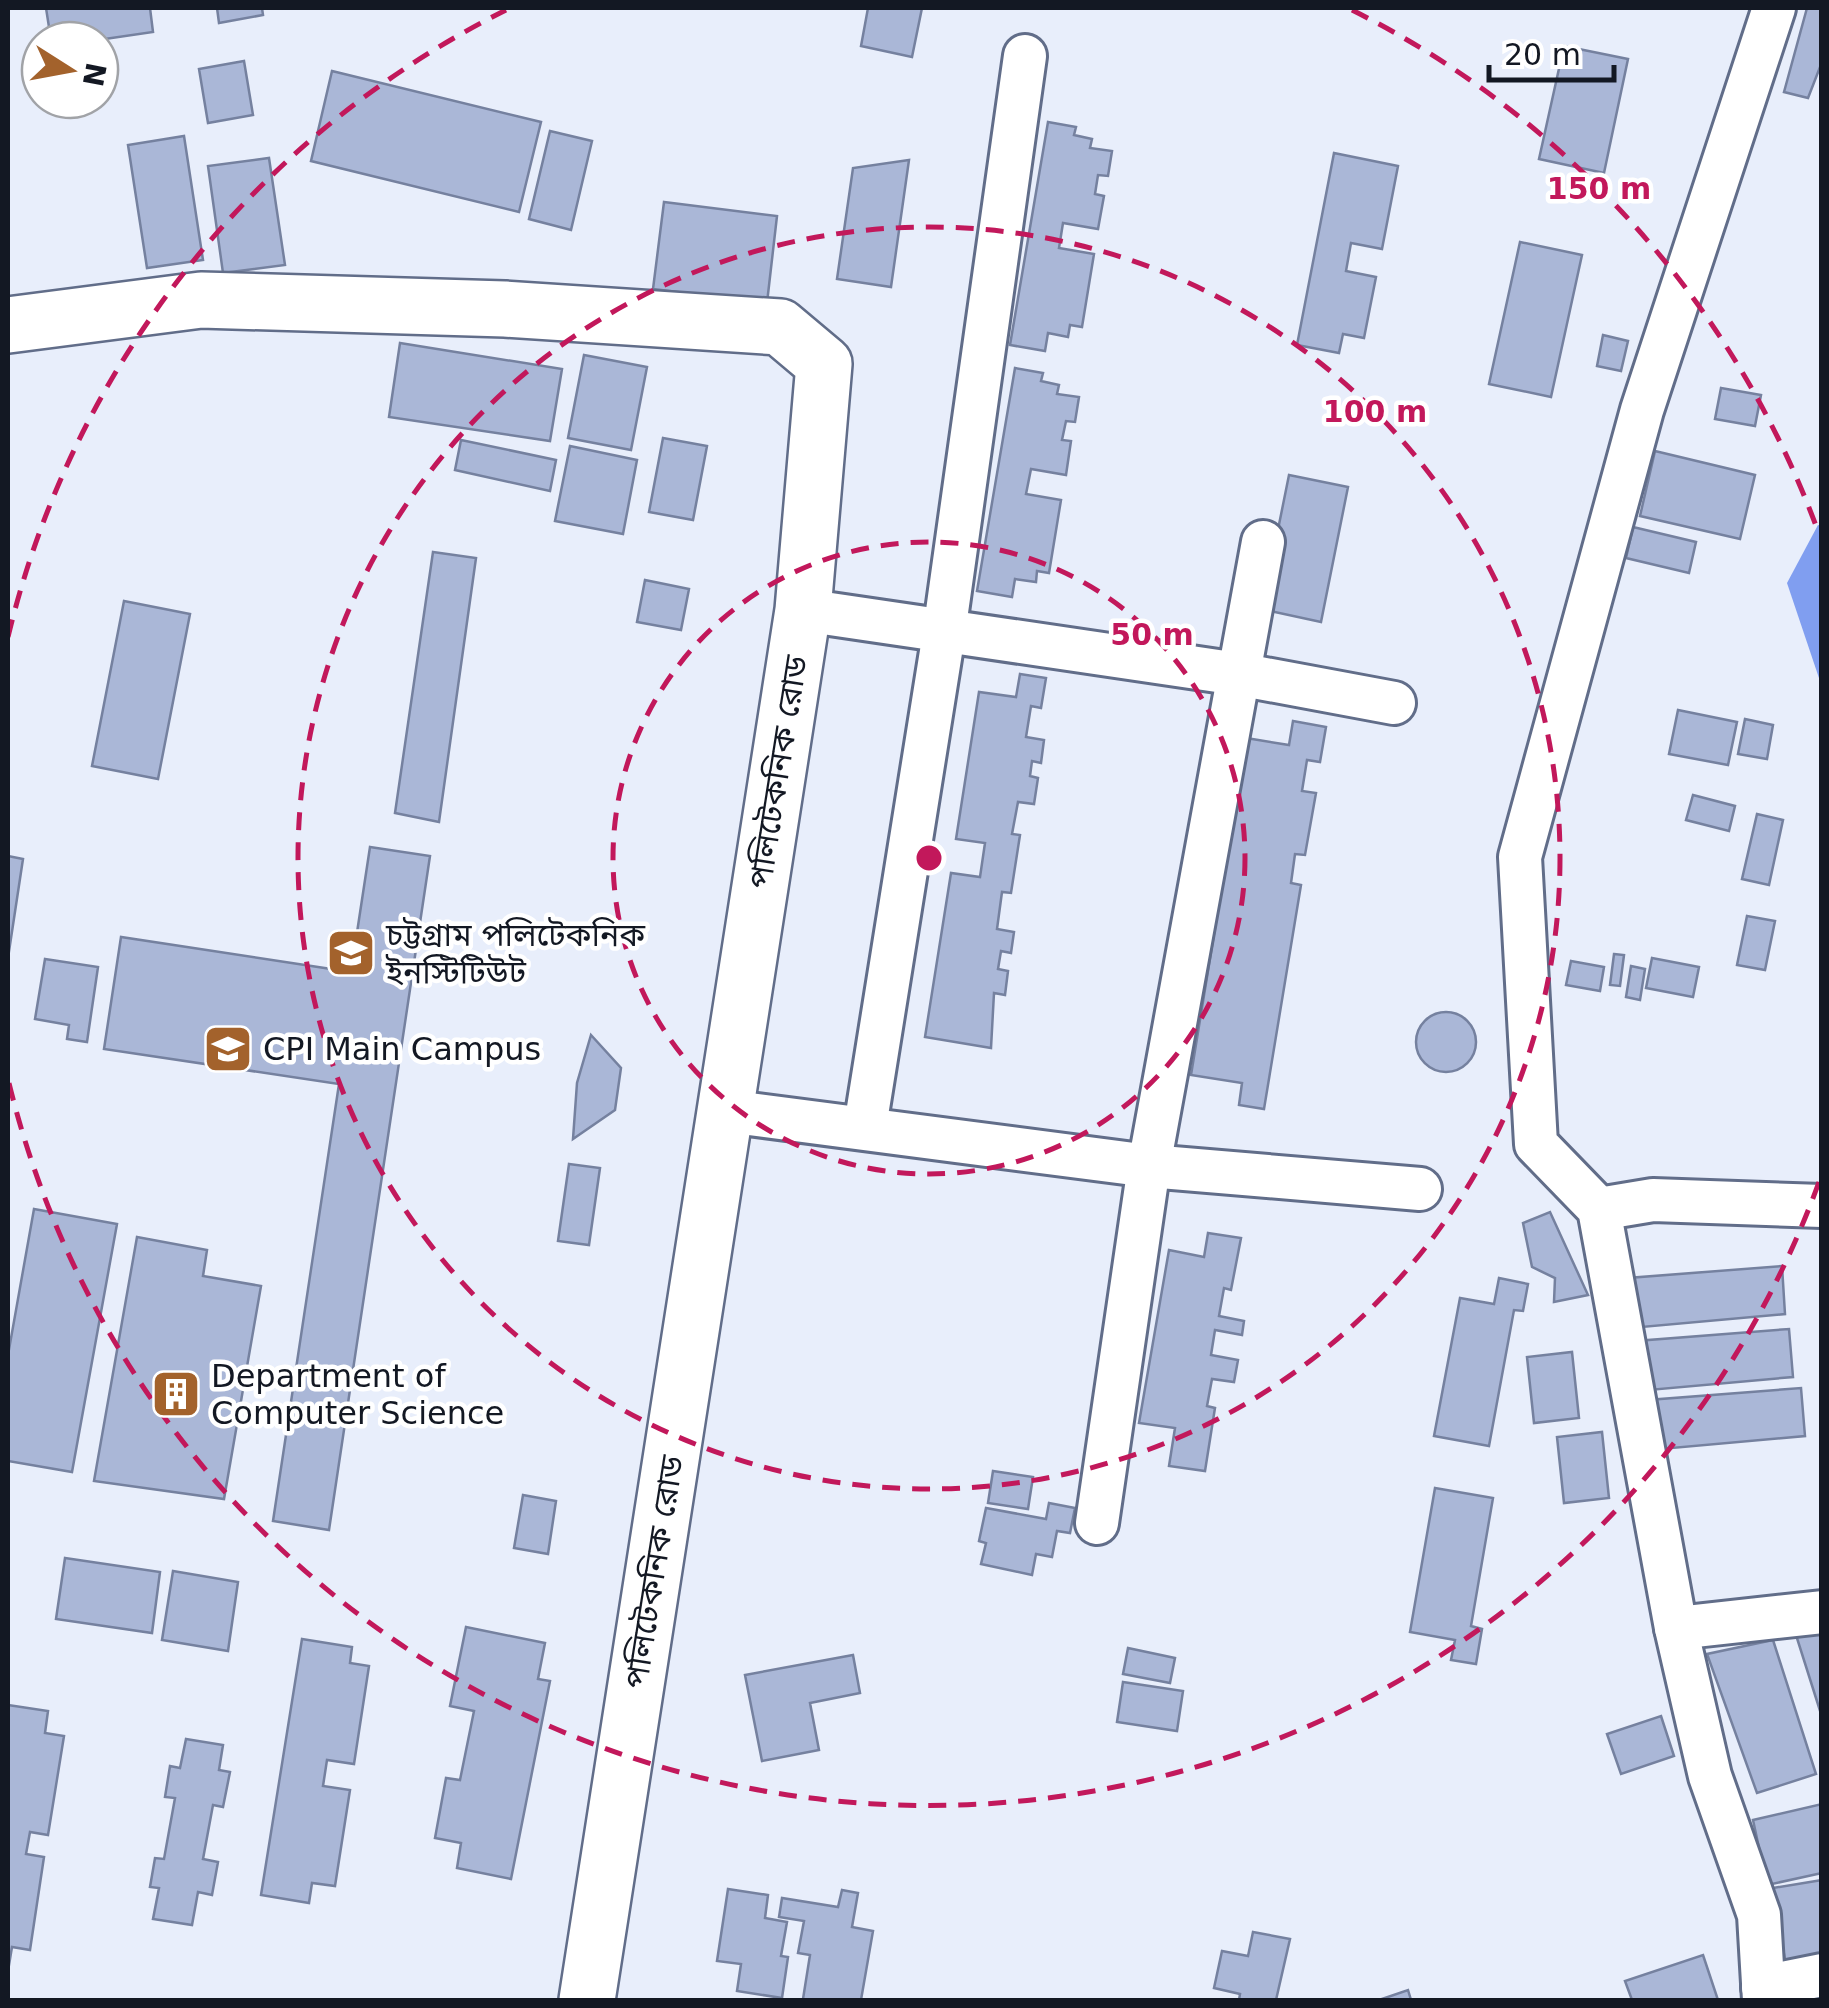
<svg xmlns="http://www.w3.org/2000/svg" width="1829" height="2008" font-family="'DejaVu Sans','Noto Sans Bengali',sans-serif">
<style>
.water{fill:#809ef0}
.building{fill:#aab7d7;stroke:#75819f;stroke-width:2.5}
.lines{fill:none;stroke-linecap:round;stroke-linejoin:round}
.minor-casing{stroke:#616d89;stroke-width:48}
.secondary-casing{stroke:#616d89;stroke-width:60}
.minor{stroke:#fff;stroke-width:42}
.secondary{stroke:#fff;stroke-width:55}
.ring{fill:none;stroke:#c2185b;stroke-width:5;stroke-dasharray:18 12}
.labels{text-anchor:middle;stroke-width:9;stroke-linejoin:round;paint-order:stroke}
.street-label{font-size:32px;fill:#131823;stroke:#fff}
.poi-label{font-size:32px;fill:#131823;stroke:#fff;text-anchor:start}
.centre{fill:#c2185b;stroke:#fff;stroke-width:5}
.ring-label{font-size:30px;text-anchor:middle;font-weight:bold;fill:#c2185b;stroke:#fff;stroke-width:9;stroke-linejoin:round;paint-order:stroke}
</style>
<rect width="100%" height="100%" fill="#e8eefb"/>
<polygon class="water" points="1818,525 1822,526 1821,684 1787,583"/>
<g class="building">
<polygon points="46,8 150,8 153,32 98,40 51,40"/>
<polygon points="217,8 262,8 263,15 219,23"/>
<polygon points="868,8 922,8 912,57 861,46"/>
<polygon points="1807,8 1822,8 1822,62 1808,98 1784,92"/>
<polygon points="1564,46 1628,59 1604,173 1539,159"/>
<polygon points="244,61 253,115 208,123 199,69"/>
<polygon points="332,71 541,122 519,212 311,161"/>
<polygon points="1048,122 1076,127 1074,135 1092,139 1090,148 1112,151 1108,176 1098,175 1095,194 1104,196 1098,229 1063,223 1059,248 1094,254 1082,327 1070,325 1068,337 1048,333 1045,351 1010,345"/>
<polygon points="550,131 592,141 571,230 529,219"/>
<polygon points="184,136 203,260 147,268 128,145"/>
<polygon points="1334,153 1398,166 1382,249 1351,243 1346,271 1376,277 1364,338 1343,334 1339,353 1297,345"/>
<polygon points="269,158 285,265 223,273 208,166"/>
<polygon points="909,160 891,287 837,279 853,168"/>
<polygon points="664,202 777,216 767,303 653,289"/>
<polygon points="1520,242 1582,255 1551,397 1489,384"/>
<polygon points="1603,335 1628,341 1621,371 1597,366"/>
<polygon points="400,343 562,369 550,441 389,417"/>
<polygon points="584,355 647,367 631,450 568,438"/>
<polygon points="1015,368 1043,373 1041,381 1059,385 1057,394 1079,397 1075,422 1066,421 1062,440 1071,441 1066,475 1031,469 1026,494 1061,500 1049,573 1037,571 1036,582 1015,579 1012,597 977,591"/>
<polygon points="1721,388 1761,395 1755,426 1715,419"/>
<polygon points="663,438 707,446 693,520 649,512"/>
<polygon points="461,440 556,460 550,491 455,470"/>
<polygon points="570,446 637,460 623,534 555,521"/>
<polygon points="1655,451 1755,475 1740,539 1640,516"/>
<polygon points="1289,475 1348,487 1321,622 1270,611 1266,589"/>
<polygon points="1633,527 1696,542 1689,573 1626,558"/>
<polygon points="433,552 476,558 439,822 395,813"/>
<polygon points="645,580 689,589 681,630 637,622"/>
<polygon points="124,601 190,614 158,779 92,766"/>
<polygon points="1020,674 1046,678 1041,708 1031,706 1026,737 1044,740 1041,763 1032,761 1030,776 1038,778 1034,804 1018,802 1012,834 1020,835 1011,893 1002,892 997,929 1014,932 1011,953 1001,951 998,969 1008,971 1005,995 994,993 991,1048 925,1037 951,873 980,877 985,843 956,839 979,692 1016,697"/>
<polygon points="1678,710 1737,722 1728,765 1669,754"/>
<polygon points="1745,719 1773,725 1767,759 1738,754"/>
<polygon points="1293,721 1326,727 1320,762 1307,760 1302,791 1316,793 1305,855 1295,854 1291,883 1301,885 1264,1109 1239,1105 1242,1083 1191,1075 1246,738 1289,745"/>
<polygon points="1693,795 1735,806 1729,831 1686,820"/>
<polygon points="1757,814 1783,820 1769,885 1742,879"/>
<polygon points="370,847 430,856 329,1530 273,1521 339,1084 104,1049 121,937 351,972"/>
<polygon points="8,856 23,859 8,958"/>
<polygon points="1747,916 1775,921 1765,970 1737,965"/>
<polygon points="1614,954 1624,955 1620,986 1610,985"/>
<polygon points="1652,958 1699,967 1693,997 1646,988"/>
<polygon points="45,959 98,967 87,1042 67,1039 69,1025 35,1019"/>
<polygon points="1571,961 1604,967 1600,991 1566,985"/>
<polygon points="1631,966 1645,969 1640,1000 1626,997"/>
<circle cx="1446" cy="1042" r="30"/>
<polygon points="591,1035 621,1068 615,1110 573,1139 577,1083"/>
<polygon points="569,1164 600,1168 589,1245 558,1241"/>
<polygon points="34,1209 117,1224 72,1472 8,1461 8,1355"/>
<polygon points="1550,1212 1588,1295 1554,1302 1555,1278 1532,1267 1523,1223"/>
<polygon points="1208,1233 1241,1238 1231,1290 1224,1288 1219,1316 1244,1321 1242,1335 1215,1330 1211,1355 1238,1360 1234,1382 1212,1379 1207,1406 1215,1408 1205,1471 1169,1466 1175,1428 1139,1423 1169,1250 1204,1257"/>
<polygon points="137,1237 207,1250 203,1276 261,1286 224,1499 94,1481"/>
<polygon points="1782,1266 1785,1314 1631,1328 1628,1278"/>
<polygon points="1499,1278 1528,1284 1523,1311 1514,1310 1489,1446 1434,1436 1460,1298 1494,1304"/>
<polygon points="1789,1329 1793,1377 1638,1391 1636,1341"/>
<polygon points="1572,1352 1579,1418 1534,1423 1527,1357"/>
<polygon points="1801,1388 1805,1436 1650,1450 1648,1400"/>
<polygon points="1602,1432 1609,1498 1564,1503 1557,1437"/>
<polygon points="993,1471 1033,1477 1028,1509 988,1503"/>
<polygon points="1435,1488 1493,1498 1471,1626 1482,1629 1476,1664 1451,1660 1455,1640 1410,1632"/>
<polygon points="523,1495 556,1501 548,1554 514,1548"/>
<polygon points="1049,1503 1075,1508 1070,1533 1057,1531 1052,1557 1036,1554 1032,1575 981,1564 986,1543 979,1541 986,1508 1046,1519"/>
<polygon points="65,1558 160,1572 152,1633 56,1619"/>
<polygon points="173,1571 238,1582 228,1651 162,1640"/>
<polygon points="466,1627 545,1643 538,1679 550,1681 511,1879 457,1868 461,1843 435,1838 446,1778 460,1780 474,1711 450,1706"/>
<polygon points="1822,1632 1822,1717 1796,1635"/>
<polygon points="302,1639 352,1647 350,1663 369,1666 354,1764 327,1760 323,1786 350,1790 335,1886 312,1883 309,1903 261,1895"/>
<polygon points="1773,1640 1816,1774 1757,1793 1707,1654"/>
<polygon points="1128,1648 1175,1658 1170,1683 1123,1674"/>
<polygon points="853,1655 860,1693 810,1703 819,1750 762,1761 745,1675"/>
<polygon points="1123,1682 1183,1691 1177,1731 1117,1722"/>
<polygon points="8,1705 48,1711 45,1733 64,1736 48,1835 30,1832 26,1854 44,1857 30,1950 12,1947 8,1971"/>
<polygon points="1661,1716 1674,1756 1621,1774 1607,1734"/>
<polygon points="186,1739 223,1745 219,1770 230,1772 223,1807 213,1805 203,1859 218,1862 212,1895 198,1892 192,1925 153,1919 159,1888 150,1887 155,1858 164,1859 175,1798 165,1797 170,1766 180,1768"/>
<polygon points="1822,1804 1822,1873 1767,1885 1753,1820"/>
<polygon points="1822,1880 1822,1960 1786,1966 1773,1888"/>
<polygon points="728,1889 768,1895 765,1918 787,1922 781,1956 788,1957 782,1998 737,1991 741,1964 717,1961"/>
<polygon points="842,1890 858,1893 852,1927 873,1931 861,2000 803,1999 810,1955 798,1953 804,1921 779,1917 782,1898 838,1907"/>
<polygon points="1253,1932 1290,1939 1276,2000 1239,2000 1240,1994 1214,1988 1222,1951 1248,1956"/>
<polygon points="1703,1955 1718,2000 1632,2000 1625,1981"/>
<polygon points="1408,1990 1411,2000 1379,2000"/>
</g>
<g class="lines">
<g class="minor-casing">
<g id="minor">
<polyline points="803,610 1238,674 1394,703"/>
<polyline points="726,1111 1149,1166 1420,1189"/>
<polyline points="865,1127 944,633 1025,56"/>
<polyline points="1599,1209 1653,1200 1822,1206"/>
<polyline points="1097,1523 1149,1166 1263,542"/>
<polyline points="1676,1628 1822,1612"/>
<polyline points="1763,1987 1822,1975"/>
<polyline points="1764,2000 1759,1915 1710,1776 1676,1628 1599,1209 1536,1144 1520,857 1642,410 1774,8"/>
</g>
</g>
<g class="secondary-casing">
<polyline id="secondary" points="8,325 201,300 505,309 780,327 824,364 803,610 587,2000"/>
</g>
<use href="#minor" class="minor"/>
<use href="#secondary" class="secondary"/>
</g>
<g class="ring">
<circle cx="929" cy="858" r="316"/>
<circle cx="929" cy="858" r="631"/>
<path d="M1819 1182A947 947 0 0 1 8 1079M8 637A947 947 0 0 1 506 10M1352 10A947 947 0 0 1 1819 534"/>
</g>
<defs>
<g id="university-square" transform="scale(2.5)"><rect x="-9" y="-9" width="18" height="18" rx="4" fill="#a3622c" stroke="#fff"/><path d="M0-5L7-2L0 1L-7-2ZM-4 1L0 2.5L4 1V4Q0 6-4 4Z" fill="#fff"/></g>
<g id="building-square" transform="scale(2.5)"><rect x="-9" y="-9" width="18" height="18" rx="4" fill="#a3622c" stroke="#fff"/><path d="M-4-6H4V6H1V3H-1V6H-4ZM-2.5-4.3h1.7v1.8h-1.7ZM.8-4.3h1.7v1.8H.8ZM-2.5-1h1.7V.8h-1.7ZM.8-1h1.7V.8H.8Z" fill="#fff"/></g>
</defs>
<g fill-rule="evenodd">
<use href="#university-square" x="351" y="953"/>
<use href="#university-square" x="228" y="1049"/>
<use href="#building-square" x="176" y="1394"/>
</g>
<g class="labels">
<g class="street-label">
<text transform="translate(778 772) rotate(-81)" y="11">পলিটেকনিক রোড</text>
<text transform="translate(654 1572) rotate(-81)" y="11">পলিটেকনিক রোড</text>
</g>
<g class="poi-label">
<text x="386" y="946">চট্টগ্রাম পলিটেকনিক<tspan x="386" dy="37">ইনস্টিটিউট</tspan></text>
<text x="263" y="1060">CPI Main Campus</text>
<text x="211" y="1387">Department of<tspan x="211" dy="37">Computer Science</tspan></text>
</g>
</g>
<circle cx="929" cy="858" r="15" class="centre"/>
<g class="ring-label">
<text x="1599" y="199">150 m</text>
<text x="1375" y="422">100 m</text>
<text x="1152" y="645">50 m</text>
</g>
<rect width="1829" height="2008" fill="none" stroke="#131823" stroke-width="20"/>
<g transform="translate(70 70) rotate(101)"><circle r="48" fill="#ffffff" stroke="#a1a3a7" stroke-width="2.5"/>
<path d="M0-8L18 38L0 25L-18 38Z" fill="#a3622c"/>
<text y="-15" font-size="28" font-weight="bold" text-anchor="middle" fill="#131823">N</text>
</g>
<path d="M1489 65v15h125v-15" fill="none" stroke="#131823" stroke-width="5"/>
<text x="1504" y="65" font-size="30" fill="#131823" stroke="#ffffff" stroke-width="8" paint-order="stroke">20 m</text>
</svg>
